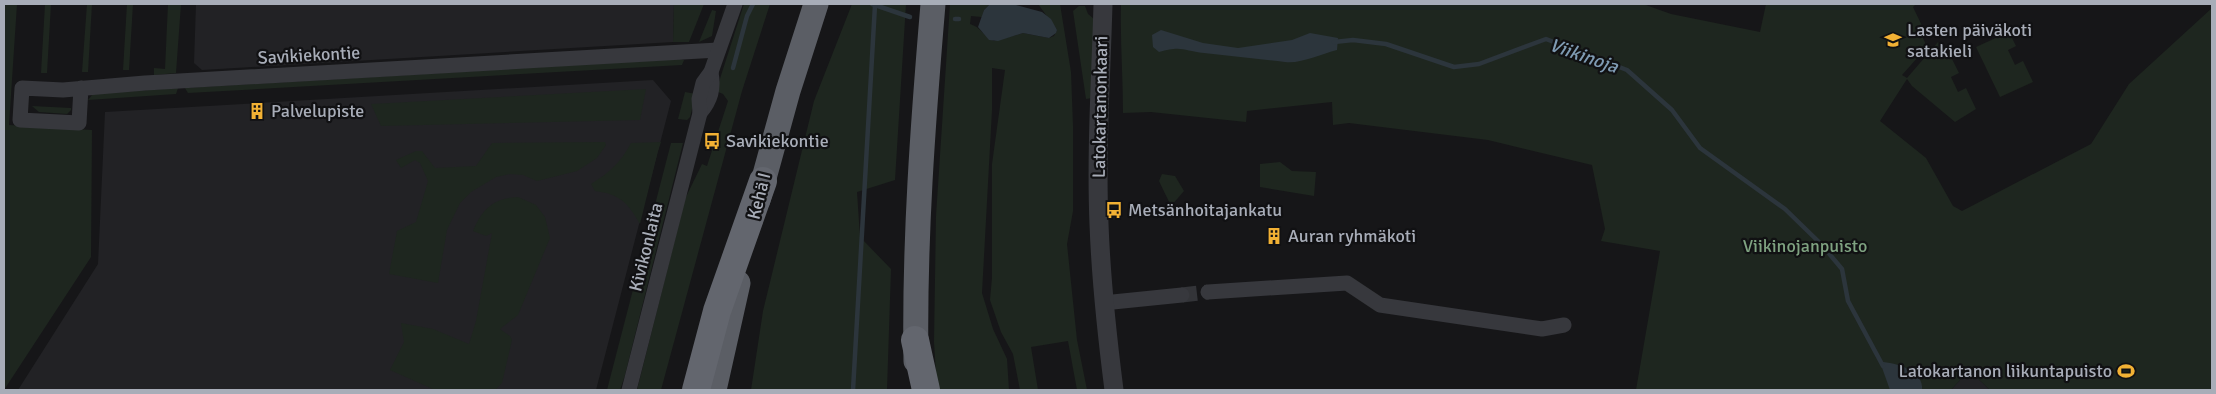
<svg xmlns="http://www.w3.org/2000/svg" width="2216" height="394" font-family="Signika,sans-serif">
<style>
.built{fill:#222225}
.green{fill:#1e261f}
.water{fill:#2c353c}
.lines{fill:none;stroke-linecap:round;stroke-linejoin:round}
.stream{stroke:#2c353c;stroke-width:4.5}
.minor-tunnel{stroke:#333438;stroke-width:15;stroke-dasharray:15 8;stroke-linecap:butt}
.minor{stroke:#37383d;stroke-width:15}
.tertiary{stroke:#37383d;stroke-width:19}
.trunk{stroke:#5b5e65;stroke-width:25}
.motorway{stroke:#63666e;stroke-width:28}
.labels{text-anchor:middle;stroke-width:4.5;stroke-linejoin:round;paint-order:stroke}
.poi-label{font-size:18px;fill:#a8adb8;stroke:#111113;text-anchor:start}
.street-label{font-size:18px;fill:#a8adb8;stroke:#111113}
.park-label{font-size:18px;fill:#7fa381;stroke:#111113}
.water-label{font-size:19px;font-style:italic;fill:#7f9bb3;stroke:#111113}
</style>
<rect width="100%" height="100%" fill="#161618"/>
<g class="built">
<polygon points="196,4 674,4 673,42 202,70 194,63"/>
<polygon points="653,80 671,101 596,390 18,390 98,264 105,112"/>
<polygon points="1969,370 1990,390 1951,390"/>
</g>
<g class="green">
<polygon points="4,4 17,4 9,125 92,130 91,257 4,390"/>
<polygon points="45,4 51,4 47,73 41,73"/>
<polygon points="87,4 92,4 88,72 82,72"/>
<polygon points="127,4 133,4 129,70 123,70"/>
<polygon points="168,4 181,4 176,73 154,75 154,68 165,69"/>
<polygon points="674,4 704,4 689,42 673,42"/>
<polygon points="744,4 770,4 742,91 661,390 637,390 685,199 702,164 707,166 728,101 723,94 716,91"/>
<polygon points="852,4 906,4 895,180 857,192 860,237 891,269 887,390 751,390 763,311 814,101"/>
<path d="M950,4H990L984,10L982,17L971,16L970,24C981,27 984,37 994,41L1023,33L1049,38L1054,36L1057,30L1038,4H1060L1071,72L1073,126V211L1067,244L1077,340L1087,390H1077L1068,341L1031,347L1038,390H1020L1013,354L1001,332L990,300L992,278V164L1005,70L992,68V110L982,293L993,329L1007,359L1009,390H937L934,342L936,216Z"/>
<path d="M1121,4H1643L1671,14L1760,32L1766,4H1916L1913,7L1926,34L1922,36L1927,47L1902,75L1907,78L1938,42L1952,59L1959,73L1951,77L1958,92L1966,88L1976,109L1955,122L1912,86L1907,79L1880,121L1926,158L1953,206L1962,211L2091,144L2129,84L2212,8V390H1990L1969,370L1951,390H1636L1660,251L1601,241L1605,229L1592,165L1488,140L1349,123L1333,125L1332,102L1247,111L1246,122L1151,112L1123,113C1123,77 1120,40 1121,4Z"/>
<polygon points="1079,6 1085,6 1088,14 1094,19 1092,98 1086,99 1073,11"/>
<polygon points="712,10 716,11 712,36 699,42"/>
<polygon points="2009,32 2016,46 2008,50 2015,65 2023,61 2033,82 2000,97 1976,47"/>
<polygon points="679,59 684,60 682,65 188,93 185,88"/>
<polygon points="178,88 176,94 88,100 93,94"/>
<polygon points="646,89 640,120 381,126 371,104"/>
<polygon points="685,92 696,94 690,117 687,120 678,119"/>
<polygon points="32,106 71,108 71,110 67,114 39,112"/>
<polygon points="605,142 606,145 597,158 577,171 537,181 523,175 510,174 496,177 471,192 460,203 447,230 438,283 389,274 397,231 416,222 428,181 420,163 415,160 401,168 396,160 416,151 422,151 435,168 476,166 492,143"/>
<path d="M661,142L658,151L640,224C628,203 620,194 595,191L591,184C609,173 621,162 631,143Z"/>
<polygon points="671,143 683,143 625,375 620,390 607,390"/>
<polygon points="1280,162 1292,171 1316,172 1314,196 1260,187 1260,164"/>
<polygon points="1162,174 1175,176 1184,191 1171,206 1159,181"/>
<path d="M518,197L536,205L545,217L550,238L518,315L500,329L510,336L512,340L502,383L495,390H435L390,370L404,342L401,323L433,329L469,344L476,321L492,233L486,236L473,231C482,209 494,198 518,197Z"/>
</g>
<g class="water">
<polygon points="1012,4 1042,12 1051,19 1057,30 1056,33 1049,38 1023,33 998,41 989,40 978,27 984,10 990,4"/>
<path d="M1161,30L1203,43L1238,48L1292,40L1310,33L1338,38L1337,50C1321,54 1301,64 1285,62C1258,59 1231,56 1204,53C1184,51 1182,45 1159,52L1153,47L1152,35Z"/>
<path d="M1880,362C1896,362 1924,371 1922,390H1890Z"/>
</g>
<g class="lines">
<g class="stream">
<polyline points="872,4 910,17"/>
<polyline points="955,19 959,19"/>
<polyline points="1334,42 1353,40 1386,44 1454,67 1479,64 1546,39 1627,70 1672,110 1700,148 1785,209 1821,244 1842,269 1848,301 1883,366"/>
<polyline points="733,68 747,16 753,4"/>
<polyline points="853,390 875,5"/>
</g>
<polyline class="minor-tunnel" points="1182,295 1208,292"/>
<g class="minor">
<polyline points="81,88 79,123 20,120 22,88 63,90 145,83 718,50"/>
<path d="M700,113C711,100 714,89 711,72"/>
<polyline points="1208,292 1347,283 1380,305 1542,329 1564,325"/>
<polyline points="1103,303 1182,295"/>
<polyline points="629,390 700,113 699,99 703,83 711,72 735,4"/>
</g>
<path class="tertiary" d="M1103,4C1101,77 1096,151 1099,224C1101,280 1107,335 1114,390"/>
<g class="trunk">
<polyline points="758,200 788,91 816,4"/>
<path d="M916,361C914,242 923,122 933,4"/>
<polyline points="714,390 738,283"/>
</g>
<g class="motorway">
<polyline points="915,340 926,390"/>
<polyline points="696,390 717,311 763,181"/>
</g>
</g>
<defs>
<g id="school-bare" transform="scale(1.35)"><path d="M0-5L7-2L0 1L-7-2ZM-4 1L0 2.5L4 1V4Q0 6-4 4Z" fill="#f2b134" stroke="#111113" stroke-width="2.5" paint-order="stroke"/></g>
<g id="building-bare" transform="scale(1.35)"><path d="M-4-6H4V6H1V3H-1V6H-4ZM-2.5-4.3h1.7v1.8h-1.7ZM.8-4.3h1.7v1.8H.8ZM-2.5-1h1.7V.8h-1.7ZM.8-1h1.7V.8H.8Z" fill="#f2b134" stroke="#111113" stroke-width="2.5" paint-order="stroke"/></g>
<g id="bus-bare" transform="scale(1.35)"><path d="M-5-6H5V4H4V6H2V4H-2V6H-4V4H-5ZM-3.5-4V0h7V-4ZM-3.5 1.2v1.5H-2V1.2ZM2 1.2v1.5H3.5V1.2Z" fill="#f2b134" stroke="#111113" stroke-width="2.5" paint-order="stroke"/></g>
<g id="stadium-bare" transform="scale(1.35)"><path d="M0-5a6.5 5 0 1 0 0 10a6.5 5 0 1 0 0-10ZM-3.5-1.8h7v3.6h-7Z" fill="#f2b134" stroke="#111113" stroke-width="2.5" paint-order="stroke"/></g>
</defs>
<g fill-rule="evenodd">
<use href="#school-bare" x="1893" y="40"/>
<use href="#building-bare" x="257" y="111"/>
<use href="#bus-bare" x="712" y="141"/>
<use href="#bus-bare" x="1114" y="210"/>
<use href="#building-bare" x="1274" y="236"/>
<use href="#stadium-bare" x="2126" y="371"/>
</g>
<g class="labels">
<g class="poi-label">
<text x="1907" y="36">Lasten päiväkoti<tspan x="1907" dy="21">satakieli</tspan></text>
<text x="271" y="117">Palvelupiste</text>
<text x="726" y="147">Savikiekontie</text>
<text x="1128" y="216">Metsänhoitajankatu</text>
<text x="1288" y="242">Auran ryhmäkoti</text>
<text x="2112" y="377" text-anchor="end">Latokartanon liikuntapuisto</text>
</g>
<g class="street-label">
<text transform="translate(309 55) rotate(-3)" y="6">Savikiekontie</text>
<text transform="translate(1100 107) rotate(-89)" y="6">Latokartanonkaari</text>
<text transform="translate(759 196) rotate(-76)" y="6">Kehä I</text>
<text transform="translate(646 247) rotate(-76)" y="6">Kivikonlaita</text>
</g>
<g class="park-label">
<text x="1805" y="252">Viikinojanpuisto</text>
</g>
<g class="water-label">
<text transform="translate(1584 55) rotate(19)" y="7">Viikinoja</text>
</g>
</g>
<rect width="2216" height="394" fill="none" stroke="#a8adb8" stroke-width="10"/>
</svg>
